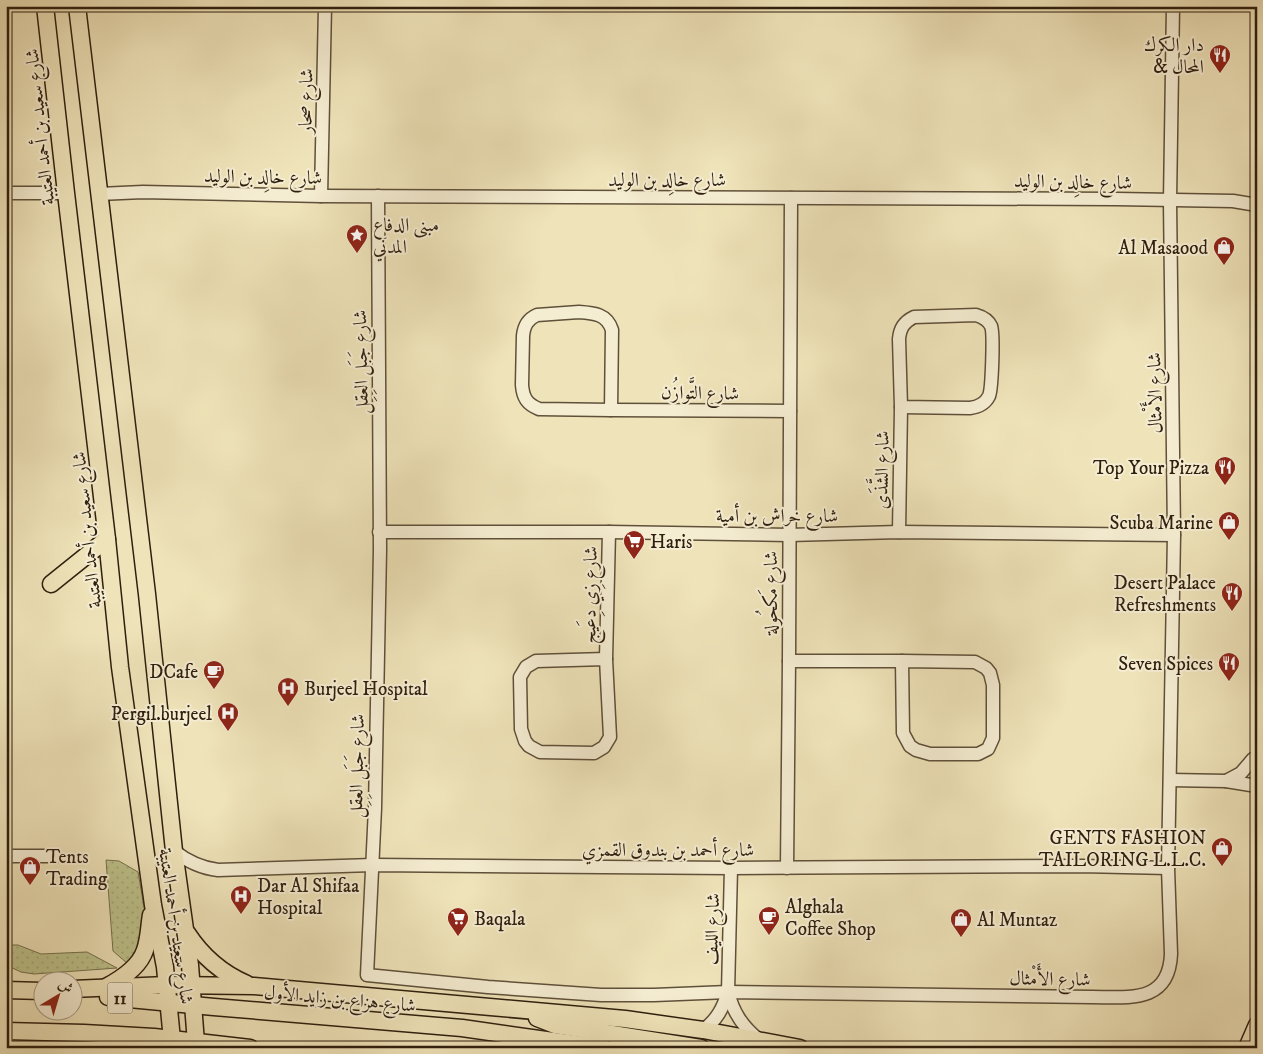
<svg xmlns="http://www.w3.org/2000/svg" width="1263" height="1054" font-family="'IM FELL DW Pica',Amiri,serif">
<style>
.grass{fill:url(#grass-dots);stroke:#76714e}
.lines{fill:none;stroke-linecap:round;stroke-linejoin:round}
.minor-casing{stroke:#5f503a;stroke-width:15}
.major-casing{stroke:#2f1f0f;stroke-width:19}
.minor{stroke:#f5edd2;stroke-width:12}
.major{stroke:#efe3b9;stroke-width:16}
.labels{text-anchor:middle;stroke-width:4;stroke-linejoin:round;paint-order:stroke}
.shield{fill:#f5edd2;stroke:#6a5d4a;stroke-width:1}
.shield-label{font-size:18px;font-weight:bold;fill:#2f1f0f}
.poi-label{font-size:19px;fill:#2f1f0f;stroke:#f5edd2;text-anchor:end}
.street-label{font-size:19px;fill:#2f1f0f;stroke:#f5edd2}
</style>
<defs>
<pattern id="grass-dots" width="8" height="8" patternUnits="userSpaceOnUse" patternTransform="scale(1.25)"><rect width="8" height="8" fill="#bec38c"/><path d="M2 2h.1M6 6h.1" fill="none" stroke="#a4a778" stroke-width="1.8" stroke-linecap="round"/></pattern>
</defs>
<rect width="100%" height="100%" fill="#efe3b9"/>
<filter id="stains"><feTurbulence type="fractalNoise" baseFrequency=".004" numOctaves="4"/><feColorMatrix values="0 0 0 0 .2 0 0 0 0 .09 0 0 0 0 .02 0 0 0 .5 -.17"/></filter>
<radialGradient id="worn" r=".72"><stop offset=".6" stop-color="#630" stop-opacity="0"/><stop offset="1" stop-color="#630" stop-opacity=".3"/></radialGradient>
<g class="grass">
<polygon points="106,860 119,861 138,872 147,924 144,938 128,964 113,951"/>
<polygon points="6,945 18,945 41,954 87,952 117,968 34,974 21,972 6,965"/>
</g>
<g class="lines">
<g class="minor-casing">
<g id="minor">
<polyline points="6,193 66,193"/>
<polyline points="99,194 143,192 321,196 1116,199 1233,201 1257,205"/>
<polyline points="321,196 325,6"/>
<path d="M378,196L380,550L375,808L367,975L488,987L601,995H654L728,992L1092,997C1128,997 1169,1004 1171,954L1168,868L1174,535L1170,201L1173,6"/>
<path d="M579,312C594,313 607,314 612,330L611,410L539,409C527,404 523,398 522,385L523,336C524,325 528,319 537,315Z"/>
<path d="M976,315C983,317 988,320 991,326C994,333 992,389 989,396C985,404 978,407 970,408L901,407L899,339C900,328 904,322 914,317Z"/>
<polyline points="611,410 790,411"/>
<polyline points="379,532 609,532 789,535 899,532 1174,535"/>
<polyline points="899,532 901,407"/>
<polygon points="606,659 610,737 604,747 594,753 540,752 529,746 525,741 521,729 520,677 526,667 536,661"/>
<polyline points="606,659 609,532"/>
<polyline points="789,661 902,661"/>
<polygon points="902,661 975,662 986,668 990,673 993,685 993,738 988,749 978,754 930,754 916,750 910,746 903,733"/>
<polyline points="1170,780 1226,781 1257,786"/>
<polyline points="1226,781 1241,773 1253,759"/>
<path d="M174,851C188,862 201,868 218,870L373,865L731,868L1081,866L1168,868"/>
<polyline points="6,856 56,856"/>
<polyline points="787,868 789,661 791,198"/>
<path d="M728,992C733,1012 742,1026 758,1039"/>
<path d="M703,1030C717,1020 723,1008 728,992L731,868"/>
</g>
</g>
<g class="major-casing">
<g id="major">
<polyline points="45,6 66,193 107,539 120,667 153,905 165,967 172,1040"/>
<polyline points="77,6 147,594 174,851 190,965 196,1043"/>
<polyline points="51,584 107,539"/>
<path d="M187,933C202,956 221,973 247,984"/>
<path d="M106,987C121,979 140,966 145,950C149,939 149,926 151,915"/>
<polyline points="72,989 167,985 254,986 625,1019 703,1030 800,1048"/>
<polyline points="6,990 42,991"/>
<polyline points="108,997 214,1007 462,1028 603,1048"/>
<polyline points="537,1018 555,1025 701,1048"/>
<polyline points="6,1031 84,1033 154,1037 250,1048"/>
<polyline points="1247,1048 1257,1025"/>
</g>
</g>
<use href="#minor" class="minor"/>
<use href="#major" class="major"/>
</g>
<defs>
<g id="restaurant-pin" transform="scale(1.125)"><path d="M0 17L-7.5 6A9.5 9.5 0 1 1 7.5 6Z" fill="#8f2418" stroke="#f5edd2"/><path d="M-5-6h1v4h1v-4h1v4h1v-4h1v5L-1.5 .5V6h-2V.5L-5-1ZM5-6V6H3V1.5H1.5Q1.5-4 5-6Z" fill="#fff"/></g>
<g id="sight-pin" transform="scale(1.125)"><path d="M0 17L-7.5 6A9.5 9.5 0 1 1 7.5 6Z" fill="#8f2418" stroke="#f5edd2"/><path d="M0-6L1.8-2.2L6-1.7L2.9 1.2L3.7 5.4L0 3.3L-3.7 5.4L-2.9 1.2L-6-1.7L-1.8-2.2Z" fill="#fff"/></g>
<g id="shop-pin" transform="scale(1.125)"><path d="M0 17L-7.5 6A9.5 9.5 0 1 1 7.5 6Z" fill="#8f2418" stroke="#f5edd2"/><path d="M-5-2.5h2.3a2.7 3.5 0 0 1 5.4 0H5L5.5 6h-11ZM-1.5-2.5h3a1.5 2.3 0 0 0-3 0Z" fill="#fff"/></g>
<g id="supermarket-pin" transform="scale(1.125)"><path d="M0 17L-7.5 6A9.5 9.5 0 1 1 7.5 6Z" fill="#8f2418" stroke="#f5edd2"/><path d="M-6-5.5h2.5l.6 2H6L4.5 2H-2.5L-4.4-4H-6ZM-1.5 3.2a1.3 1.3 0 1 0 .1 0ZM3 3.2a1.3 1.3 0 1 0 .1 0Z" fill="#fff"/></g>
<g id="cafe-pin" transform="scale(1.125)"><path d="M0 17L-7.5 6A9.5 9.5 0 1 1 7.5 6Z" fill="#8f2418" stroke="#f5edd2"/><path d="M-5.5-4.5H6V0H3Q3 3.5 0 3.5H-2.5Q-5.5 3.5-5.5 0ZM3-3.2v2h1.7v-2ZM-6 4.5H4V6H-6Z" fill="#fff"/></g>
<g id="hospital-pin" transform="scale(1.125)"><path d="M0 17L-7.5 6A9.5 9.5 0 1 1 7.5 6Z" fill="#8f2418" stroke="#f5edd2"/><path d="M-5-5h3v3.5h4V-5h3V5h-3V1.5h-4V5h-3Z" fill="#fff"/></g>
</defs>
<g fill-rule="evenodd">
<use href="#restaurant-pin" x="1220" y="55"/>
<use href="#sight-pin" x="357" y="235"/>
<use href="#shop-pin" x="1224" y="247"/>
<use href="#restaurant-pin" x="1225" y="467"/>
<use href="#shop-pin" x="1229" y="522"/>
<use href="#supermarket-pin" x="634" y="541"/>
<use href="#restaurant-pin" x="1232" y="593"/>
<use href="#restaurant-pin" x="1229" y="663"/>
<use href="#cafe-pin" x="214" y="671"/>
<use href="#hospital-pin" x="288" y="688"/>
<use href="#hospital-pin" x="228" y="713"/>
<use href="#shop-pin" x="1222" y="848"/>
<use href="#shop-pin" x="30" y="867"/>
<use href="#hospital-pin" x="241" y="896"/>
<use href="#cafe-pin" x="769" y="917"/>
<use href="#supermarket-pin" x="458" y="918"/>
<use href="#shop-pin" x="961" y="919"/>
</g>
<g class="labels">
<rect class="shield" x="107.5" y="982.5" width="25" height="31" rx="4"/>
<g class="shield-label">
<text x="120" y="1004">11</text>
</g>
<g class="poi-label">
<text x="1204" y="51">دار الكرك<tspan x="1204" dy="22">&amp; المحال</tspan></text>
<text x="373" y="231" text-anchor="start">مبنى الدفاع<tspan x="373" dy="22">المدني</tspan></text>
<text x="1208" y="254">Al Masaood</text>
<text x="1209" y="474">Top Your Pizza</text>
<text x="1213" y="529">Scuba Marine</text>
<text x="650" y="548" text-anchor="start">Haris</text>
<text x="1216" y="589">Desert Palace<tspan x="1216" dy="22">Refreshments</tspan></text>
<text x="1213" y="670">Seven Spices</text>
<text x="198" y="678">DCafe</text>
<text x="304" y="695" text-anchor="start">Burjeel Hospital</text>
<text x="212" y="720">Pergil.burjeel</text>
<text x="1206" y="844">GENTS FASHION<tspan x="1206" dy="22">TAILORING L.L.C.</tspan></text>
<text x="46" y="863" text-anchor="start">Tents<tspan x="46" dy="22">Trading</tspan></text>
<text x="257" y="892" text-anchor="start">Dar Al Shifaa<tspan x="257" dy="22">Hospital</tspan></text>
<text x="785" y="913" text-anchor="start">Alghala<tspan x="785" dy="22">Coffee Shop</tspan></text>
<text x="474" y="925" text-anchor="start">Baqala</text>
<text x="977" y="926" text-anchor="start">Al Muntaz</text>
</g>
<g class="street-label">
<text transform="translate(305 101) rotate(-89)" y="7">شارع صحار</text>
<text transform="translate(39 127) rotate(-96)" y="7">شارع سعيد بن أحمد العتيبة</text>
<text transform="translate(263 176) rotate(1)" y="7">شارع خالِد بن الوليد</text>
<text x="667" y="186">شارع خالِد بن الوليد</text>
<text transform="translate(1073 181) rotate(1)" y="7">شارع خالِد بن الوليد</text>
<text transform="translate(360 362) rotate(-91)" y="7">شارع جَبَل العِقِل</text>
<text transform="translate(700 392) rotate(1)" y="7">شارع التَّوازُن</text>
<text transform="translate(1154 393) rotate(-91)" y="7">شارع الأَمْثال</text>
<text transform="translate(881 470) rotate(-89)" y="7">شارع الشَّذَى</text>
<text x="777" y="522">شارع خراش بن أمية</text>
<text transform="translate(86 530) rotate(-96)" y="7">شارع سعيد بن أحمد العتيبة</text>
<text transform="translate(770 593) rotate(-90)" y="7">شارع مَكحُولة</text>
<text transform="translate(589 595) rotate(-89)" y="7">شارع زِي دِعَيج</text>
<text transform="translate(356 766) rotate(-89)" y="7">شارع جَبَل العِقِل</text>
<text x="668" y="856">شارع أحمد بن بندوق القمزي</text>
<text transform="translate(177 926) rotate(82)" y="7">شارع سعيد بن أحمد العتيبة</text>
<text transform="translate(711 929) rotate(-88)" y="7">شارع الليف</text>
<text transform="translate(1050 978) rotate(1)" y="7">شارع الأَمْثال</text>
<text transform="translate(340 998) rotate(5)" y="7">شارع هزاع بن زايد الأول</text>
</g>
</g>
<rect width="1263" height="1054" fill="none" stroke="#efe3b9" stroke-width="25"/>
<rect x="8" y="8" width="1248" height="1039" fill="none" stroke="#2f1f0f" stroke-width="2.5"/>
<rect x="12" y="12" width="1238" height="1029" fill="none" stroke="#2f1f0f"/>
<g transform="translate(58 996) rotate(38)"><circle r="24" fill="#f5edd2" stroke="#a69b84"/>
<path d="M0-4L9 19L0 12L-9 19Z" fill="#8f2418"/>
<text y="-8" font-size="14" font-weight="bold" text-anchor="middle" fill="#2f1f0f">ش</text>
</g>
<rect width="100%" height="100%" filter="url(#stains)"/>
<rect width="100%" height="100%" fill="url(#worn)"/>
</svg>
